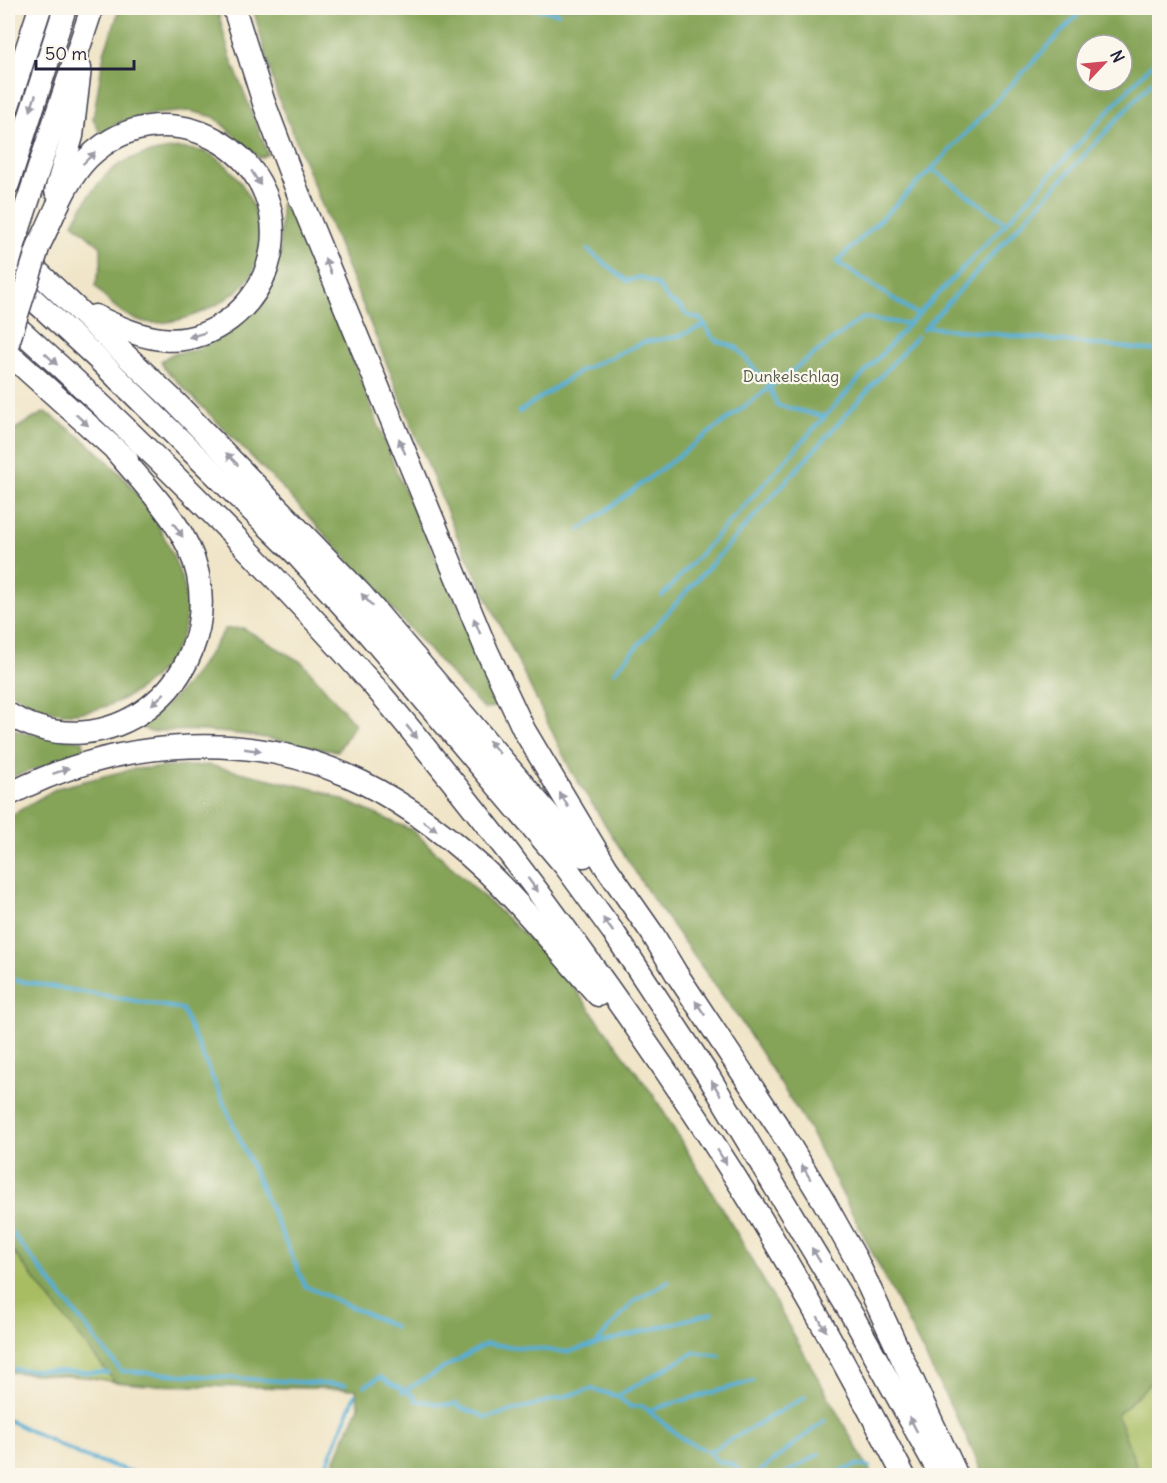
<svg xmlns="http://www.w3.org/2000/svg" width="1167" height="1483" font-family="Delius,sans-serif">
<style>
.green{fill:#a8bd62;stroke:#65704e;stroke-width:1.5}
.forest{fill:#86a458;stroke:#54634a;stroke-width:1.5;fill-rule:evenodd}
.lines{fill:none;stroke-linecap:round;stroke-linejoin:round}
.stream{stroke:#57aed4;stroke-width:4}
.highway-casing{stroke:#413f50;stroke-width:25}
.highway{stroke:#fff;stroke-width:22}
.highway-bridge-casing{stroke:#413f50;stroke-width:25;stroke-linecap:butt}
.highway-bridge{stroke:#fff;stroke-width:22}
.oneway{fill:#9c9ca7}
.labels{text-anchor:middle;stroke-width:4.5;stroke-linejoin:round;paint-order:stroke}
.park-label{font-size:16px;fill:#515849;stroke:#fbf7ec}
</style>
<rect width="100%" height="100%" fill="#fbf7ec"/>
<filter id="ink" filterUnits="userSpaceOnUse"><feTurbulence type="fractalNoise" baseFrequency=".0167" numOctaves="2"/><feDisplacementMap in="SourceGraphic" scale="12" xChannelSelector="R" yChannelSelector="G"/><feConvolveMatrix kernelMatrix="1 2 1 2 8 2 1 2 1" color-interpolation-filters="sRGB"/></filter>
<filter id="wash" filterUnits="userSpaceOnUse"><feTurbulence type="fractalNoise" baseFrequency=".008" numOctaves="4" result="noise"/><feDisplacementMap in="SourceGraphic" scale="24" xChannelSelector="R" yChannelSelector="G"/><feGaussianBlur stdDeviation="1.35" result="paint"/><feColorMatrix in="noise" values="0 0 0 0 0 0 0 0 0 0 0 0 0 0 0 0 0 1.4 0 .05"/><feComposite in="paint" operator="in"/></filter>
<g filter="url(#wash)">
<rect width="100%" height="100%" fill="#f0e5c8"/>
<g class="green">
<polygon points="8,1245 115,1382 87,1377 8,1372"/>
<polygon points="1159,1374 1159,1475 1140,1475 1117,1415"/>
</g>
<g class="forest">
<polygon points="120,8 217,8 230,56 268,154 259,158 214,117 190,111 154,114 120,122 101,134 93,119 104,53"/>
<path d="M253,8H1159L1160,1374L1117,1415L1140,1475L1057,1476L1050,1471L1040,1475H983L967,1438L808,1127L740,1020L648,892L571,771L456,534L276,92ZM1086,45H1122V81H1086Z"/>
<path d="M178,148C186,149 197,149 205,152C244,167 271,229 255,268C242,300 177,329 145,322C123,318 107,301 95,285L101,265V247L73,223C103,170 116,156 178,148Z"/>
<polygon points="281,202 291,205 297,217 400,480 493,681 499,701 494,707 484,709 456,680 287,493 164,368 161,361 172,354 196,350 215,339 280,252"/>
<path d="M45,412C103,449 150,496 175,561C180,574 187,590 187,605C188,663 130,708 76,713C50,715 27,704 8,690V433Z"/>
<path d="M243,628L303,663L355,724L338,751C320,750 305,745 288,742C243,733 195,728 150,732L141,727C177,700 202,667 225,629Z"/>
<polygon points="8,727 23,733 83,741 85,753 8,778"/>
<polygon points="209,765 322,791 412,830 558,966 654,1096 739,1237 872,1475 328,1475 359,1406 356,1389 147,1385 115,1382 8,1245 8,817 57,788 132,769"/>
</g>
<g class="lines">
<g class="stream">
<polyline points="532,8 558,13"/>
<polyline points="932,169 1006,223"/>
<polyline points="588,250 627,281 640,277 658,285 668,300 681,307 687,315 700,319 715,340 737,348 769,386 777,405 825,417"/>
<polyline points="917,314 837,262 932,169 1084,8"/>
<polyline points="927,327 1160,351"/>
<polyline points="923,330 1160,73"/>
<polyline points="519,412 580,371 644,342 676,337 706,325"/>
<polyline points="580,530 862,318 909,324 1006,223 1160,55"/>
<polyline points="662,596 909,324"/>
<polyline points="614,672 917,336"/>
<polyline points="8,979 182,1009 305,1286 395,1327"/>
<polyline points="8,1228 121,1371 345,1385"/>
<polyline points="598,1341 634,1301 669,1281"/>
<polyline points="8,1369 108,1373"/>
<path d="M365,1386L380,1377L414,1396L416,1401C434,1400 437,1408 456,1404C466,1413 475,1410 486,1418L592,1389L617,1396L631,1407L642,1406L684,1440L709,1452L717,1461L732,1464L745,1476"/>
<polyline points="402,1392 486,1344 567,1352 712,1313"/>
<polyline points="617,1396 695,1352 720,1356"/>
<polyline points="649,1410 753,1381"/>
<polyline points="8,1420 85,1457 145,1476"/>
<polyline points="709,1452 805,1397"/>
<polyline points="322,1476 355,1395"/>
<polyline points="754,1476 825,1420"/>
<polyline points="781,1476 819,1454"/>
<polyline points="830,1476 856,1465 870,1467"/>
</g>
</g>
</g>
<g filter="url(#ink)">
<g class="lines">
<g class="highway-casing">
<g id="highway">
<polyline points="234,8 264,103 298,193 487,651 524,730 606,867 652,933 676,973 779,1128 824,1202 856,1259 957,1476"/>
<polyline points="8,106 40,8"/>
<polyline points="8,184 65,8"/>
<polyline points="56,191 72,136 80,68"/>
<polyline points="19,228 92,8"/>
<path d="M39,245C54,216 65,181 88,158C169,78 302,160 267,268C260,288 247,306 230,319C183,354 143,339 95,316"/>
<polyline points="20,255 175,402 361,594 584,856"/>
<polyline points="8,276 99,360 297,555 366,631 566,867 614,933 709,1077 855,1320 941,1476"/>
<path d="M8,319C136,434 259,556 373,685C420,739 464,796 508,852C598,970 683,1091 760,1217C811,1301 858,1388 904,1476"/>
<polyline points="8,353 127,460"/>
<path d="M8,714C106,773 220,684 198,575C188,527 146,487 116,451"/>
<path d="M8,795C109,742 237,728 344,774C396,796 445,833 486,871C527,910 561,954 598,995"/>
</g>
</g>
<use href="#highway" class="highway"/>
<g class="highway-bridge-casing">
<g id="highway-bridge">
<polyline points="8,265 19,228"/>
<polyline points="8,343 39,245"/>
</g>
</g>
<use href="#highway-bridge" class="highway-bridge"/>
</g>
<defs><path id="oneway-solid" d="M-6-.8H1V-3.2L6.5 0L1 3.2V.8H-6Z" transform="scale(1.5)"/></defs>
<g class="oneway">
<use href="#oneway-solid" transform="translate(33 103) rotate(108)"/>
<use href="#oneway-solid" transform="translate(89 158) rotate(-44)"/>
<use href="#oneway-solid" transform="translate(256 178) rotate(58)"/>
<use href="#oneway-solid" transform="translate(328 266) rotate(-112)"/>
<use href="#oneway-solid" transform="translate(197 335) rotate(163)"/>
<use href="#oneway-solid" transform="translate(51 359) rotate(43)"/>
<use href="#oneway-solid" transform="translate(82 420) rotate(42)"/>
<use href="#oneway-solid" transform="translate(402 446) rotate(-112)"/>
<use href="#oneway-solid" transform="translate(232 459) rotate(-135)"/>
<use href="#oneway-solid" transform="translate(178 530) rotate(56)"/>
<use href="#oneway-solid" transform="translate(367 600) rotate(-132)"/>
<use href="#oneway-solid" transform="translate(477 626) rotate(-112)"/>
<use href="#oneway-solid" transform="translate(158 699) rotate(138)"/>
<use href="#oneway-solid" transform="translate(412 732) rotate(50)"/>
<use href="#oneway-solid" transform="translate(494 747) rotate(-130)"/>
<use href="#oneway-solid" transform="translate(253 750) rotate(8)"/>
<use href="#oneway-solid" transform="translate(61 771) rotate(-19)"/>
<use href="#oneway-solid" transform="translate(564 800) rotate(-121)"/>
<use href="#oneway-solid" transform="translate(430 826) rotate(35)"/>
<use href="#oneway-solid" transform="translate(533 885) rotate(53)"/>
<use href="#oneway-solid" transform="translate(608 925) rotate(-126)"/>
<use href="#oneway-solid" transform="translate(700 1008) rotate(-124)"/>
<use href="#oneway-solid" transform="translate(716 1088) rotate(-121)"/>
<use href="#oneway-solid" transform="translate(722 1157) rotate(58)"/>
<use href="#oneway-solid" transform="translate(806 1172) rotate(-121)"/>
<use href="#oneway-solid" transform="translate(816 1255) rotate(-121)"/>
<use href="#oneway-solid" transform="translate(822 1324) rotate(60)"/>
<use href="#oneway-solid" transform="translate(913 1424) rotate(-118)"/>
</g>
</g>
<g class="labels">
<g class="park-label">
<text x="791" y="382">Dunkelschlag</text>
</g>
</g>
<rect width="1167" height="1483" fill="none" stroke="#fbf7ec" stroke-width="30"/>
<g transform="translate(1104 63) rotate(64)"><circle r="28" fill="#fbf7ec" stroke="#a4a2a5" stroke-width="1.5"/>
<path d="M0-4.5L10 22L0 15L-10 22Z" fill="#d1495b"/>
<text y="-9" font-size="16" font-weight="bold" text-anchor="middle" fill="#22223b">N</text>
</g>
<path d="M36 60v9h98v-9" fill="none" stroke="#22223b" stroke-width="3"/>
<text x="45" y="60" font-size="18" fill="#22223b" stroke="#fbf7ec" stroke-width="4.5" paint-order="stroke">50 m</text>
</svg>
